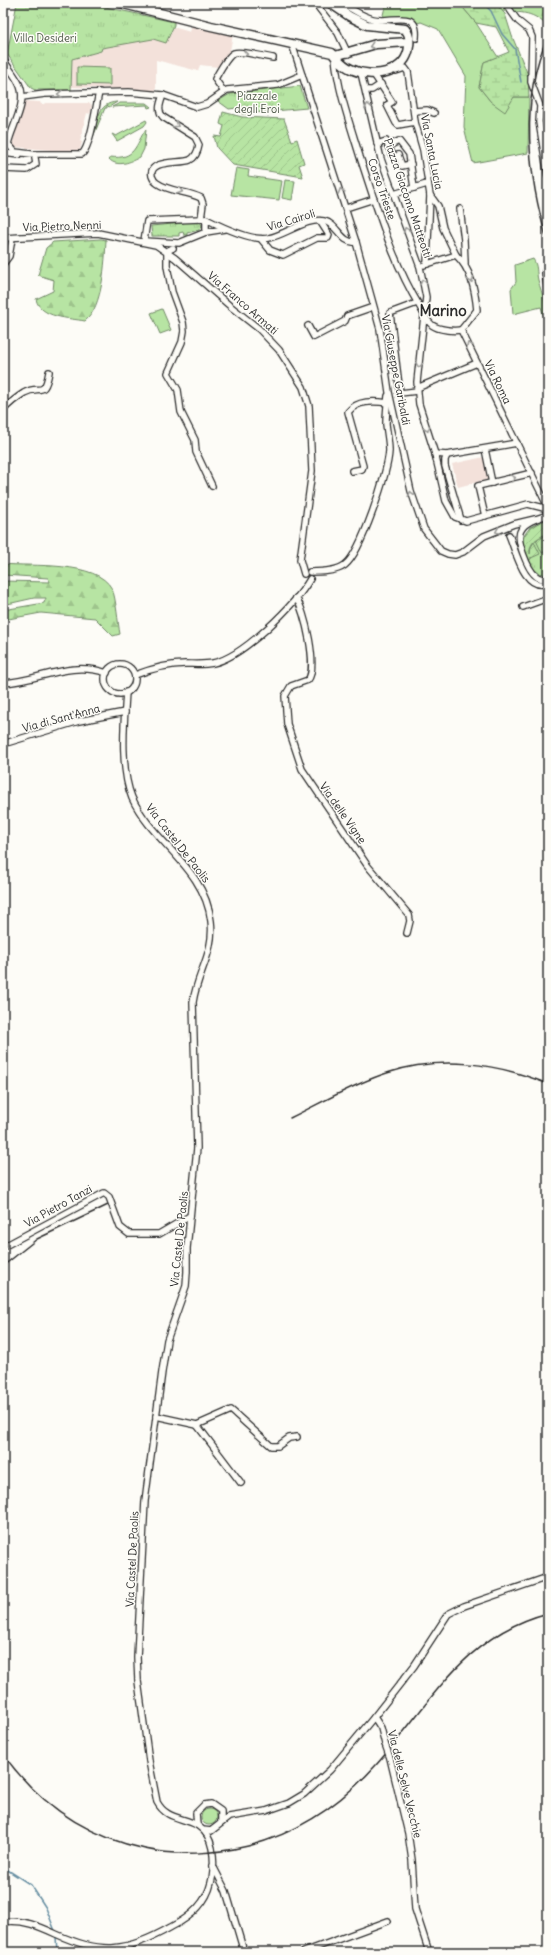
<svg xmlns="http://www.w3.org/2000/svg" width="551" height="1955" font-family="Delius,sans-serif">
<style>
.built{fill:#f3e1da}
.grass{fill:#b7e4a3;stroke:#718867}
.forest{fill:url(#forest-firs);stroke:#718867}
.wetland{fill:url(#wetland-marsh);stroke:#718867}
.park{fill:url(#park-tufts);stroke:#718867}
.garden{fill:url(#garden-furrows);stroke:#718867}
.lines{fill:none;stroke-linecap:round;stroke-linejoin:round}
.stream{stroke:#678fa2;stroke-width:1.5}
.minor-casing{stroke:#2b2b2b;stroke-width:8}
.secondary-casing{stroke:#2b2b2b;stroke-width:11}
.minor{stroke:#fdfcf7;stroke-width:5.5}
.secondary{stroke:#fdfcf7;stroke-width:8}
.rail{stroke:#2b2b2b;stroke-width:1.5}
.minor-bridge-casing{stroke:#2b2b2b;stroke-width:8;stroke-linecap:butt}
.minor-bridge{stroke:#fdfcf7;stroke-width:5.5}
.oneway{stroke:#9e9e9b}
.labels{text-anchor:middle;stroke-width:3;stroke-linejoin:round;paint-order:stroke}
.park-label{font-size:11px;fill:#4e5949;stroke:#fdfcf7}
.street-label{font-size:11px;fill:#2b2b2b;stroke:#fdfcf7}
.district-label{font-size:15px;font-weight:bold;fill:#2b2b2b;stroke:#fdfcf7}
</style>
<defs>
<pattern id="forest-firs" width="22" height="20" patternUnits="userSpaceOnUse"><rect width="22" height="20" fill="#b7e4a3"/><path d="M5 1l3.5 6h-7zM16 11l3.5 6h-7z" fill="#9ec48c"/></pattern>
<pattern id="wetland-marsh" width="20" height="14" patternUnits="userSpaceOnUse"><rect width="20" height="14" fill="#b7e4a3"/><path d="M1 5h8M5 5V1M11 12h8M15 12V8" fill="none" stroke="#9ec48c"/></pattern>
<pattern id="park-tufts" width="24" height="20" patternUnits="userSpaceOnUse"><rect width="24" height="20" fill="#b7e4a3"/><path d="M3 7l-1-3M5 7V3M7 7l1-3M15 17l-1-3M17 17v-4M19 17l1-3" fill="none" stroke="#9ec48c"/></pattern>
<pattern id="garden-furrows" width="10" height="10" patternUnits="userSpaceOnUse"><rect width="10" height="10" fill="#b7e4a3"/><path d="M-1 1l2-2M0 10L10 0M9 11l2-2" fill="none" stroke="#9ec48c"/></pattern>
</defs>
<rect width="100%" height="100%" fill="#fdfcf7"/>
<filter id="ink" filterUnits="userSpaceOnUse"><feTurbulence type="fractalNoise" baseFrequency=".025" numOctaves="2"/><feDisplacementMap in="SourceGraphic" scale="8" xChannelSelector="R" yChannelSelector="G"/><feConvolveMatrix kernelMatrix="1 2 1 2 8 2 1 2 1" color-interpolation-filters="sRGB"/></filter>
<g filter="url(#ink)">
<g class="built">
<polygon points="192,25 233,34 227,68 200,65 198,71 156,60 156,91 71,87 72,59 101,51 102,48 126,43 153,39 166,42 173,27 190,32"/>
<polygon points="23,101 40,102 41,104 44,104 45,103 90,103 92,106 90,114 87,113 80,141 82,142 80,150 75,152 14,147 13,142"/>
<polygon points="484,457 489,479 458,487 452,464"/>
</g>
<g class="grass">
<polygon points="386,3 459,3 476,23 498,57 484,62 479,87 491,102 514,97 529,97 528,153 473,163 464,127 466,76 438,29 421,22 414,24 409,19 382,19"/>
<polygon points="77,67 110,68 110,85 77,84"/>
<path d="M117,102L109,107L107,105V108H105L93,137C98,121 97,103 117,102Z"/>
<polygon points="120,103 146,103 151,107 148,108 147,105 112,107"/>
<polygon points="146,120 147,122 144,126 117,141 112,134 116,136"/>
<path d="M146,129L144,149L140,157C131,162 117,168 109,159L110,157C136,160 135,145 146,129Z"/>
<polygon points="236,168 249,170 248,176 282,181 279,200 231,195"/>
<polygon points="285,180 295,181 292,200 282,198"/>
<path d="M533,259C538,266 536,272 538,280C542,295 548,307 548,322L544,317L541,307L513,314L511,289L516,282L515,265Z"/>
<polygon points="162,309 171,330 160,334 151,313"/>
<circle cx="209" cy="1817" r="8"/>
</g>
<g class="forest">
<path d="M495,3H548V27C533,11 523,13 502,11Z"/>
<path d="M101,239L106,240C105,261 103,307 85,321C69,318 40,318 36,299L53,291L54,280L38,275L46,248L53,242Z"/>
<path d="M3,564C31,567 97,560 112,589C116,597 118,624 120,634L113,636L95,618L41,613L3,620V610L44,603L46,598H34L3,605V581L50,582L48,578L3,575Z"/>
</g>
<polygon class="wetland" points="459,3 495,3 505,14 512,36 528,75 529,97 514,97 505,112 491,102 479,87 484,62 509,52 496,27 476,23"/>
<g class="park">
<polygon points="17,3 87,3 174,22 174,25 166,43 153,39 102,48 101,51 72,59 71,90 35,90 31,88 7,54"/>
<polygon points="300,86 307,108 242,114 237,108 229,109 218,101 230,94"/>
<polygon points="184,221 200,221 202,226 199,230 187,233 187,235 184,235 183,232 179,233 179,236 152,236 151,226 184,223"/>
<path d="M548,519V574C530,577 522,552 524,537L530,527Z"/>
</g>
<g class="garden">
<polygon points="223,112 242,117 284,119 292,141 297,139 304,163 299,165 303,177 233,165 217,148 214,136 221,137 224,126 220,124"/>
<path d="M548,519V533C538,538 529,541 530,554L531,547L534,542L540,554L531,558V557V559L528,560C516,537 526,527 548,519Z"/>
<polygon points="548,535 548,550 542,553 536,540"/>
</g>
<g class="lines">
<g class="stream">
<polyline points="483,3 491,11 502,34 515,49 521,82"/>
<polyline points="3,1867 31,1885 46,1908 55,1931"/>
<polyline points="56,1937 57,1952"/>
</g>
<g class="minor-casing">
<g id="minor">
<polyline points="315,3 338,33 348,54"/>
<path d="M342,3C351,9 362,16 373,19C390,24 419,7 416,38"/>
<polyline points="505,3 518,21 529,30 532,37 531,82 540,106 539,122 548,176"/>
<polyline points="292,44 356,242 380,329 389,392 411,491 424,529 441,551 448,554 455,555 463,552 484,536 514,524 535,519"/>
<path d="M335,57C338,91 350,124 360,157C377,208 392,261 420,307C423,313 427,321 432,325C439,330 453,331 461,330"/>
<path d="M3,59C8,68 16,76 20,86C27,104 12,126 8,144L15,152L31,154"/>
<polyline points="396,71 405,68 408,72 415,122 423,150 430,195 427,264"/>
<polyline points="361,73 381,159 420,267 426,297 417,382 419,404 435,454 446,501 455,517 466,521 528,504 548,509"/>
<polyline points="373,73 392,102 387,105 396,123 398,125 415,122"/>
<polyline points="366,90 372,90 381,84"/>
<path d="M224,92L215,79C219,72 227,56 234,53C241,50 265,57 273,58"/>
<path d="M163,95C160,104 157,110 163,117L195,137L199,145C198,151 196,157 190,160C181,164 148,159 152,176C153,179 154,181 157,183C169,192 188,191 201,198L203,204L201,219"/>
<polyline points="22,97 45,94 129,92 163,95 197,107 207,104 227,90 278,85 302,75"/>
<polyline points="414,111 427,110 434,113"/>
<polyline points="377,144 386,141 394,158 398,155 402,166 411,164"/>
<polyline points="388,146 399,141 409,154 414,188"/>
<polyline points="3,153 19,155"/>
<path d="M34,154H82C91,146 96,106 99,92"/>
<polyline points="3,169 27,170 36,164 35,158"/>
<polyline points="394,194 427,184"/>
<polyline points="430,195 438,206 443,228 456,255"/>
<polyline points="346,208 374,199"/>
<polyline points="460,209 464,240 465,263"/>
<polygon points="201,219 206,219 206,232 179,243 144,241 147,221"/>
<path d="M206,219C220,226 254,242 269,238C285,235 308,217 324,221C338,224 341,244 356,242"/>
<polyline points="206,232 225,229"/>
<polyline points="3,238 98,233 156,245 175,258 230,306 259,329 279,350 303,387 309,406 312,471 300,560 304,574"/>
<polyline points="261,239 270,250 283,255 317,238 328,238 329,235 320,221"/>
<polyline points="173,248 167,251 167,266 172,292 183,322 184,331 182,342 168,373 178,390 181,412 195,440 196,452 212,486"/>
<polyline points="548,260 545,273 548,292"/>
<polyline points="3,264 9,256 12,239"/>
<path d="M424,265L456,255C471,269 475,290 477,310L461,330"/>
<polyline points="308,326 314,337 345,321 347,316 373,307"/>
<polyline points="461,330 548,507"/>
<polyline points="417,388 477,363"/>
<polyline points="417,391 400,393 390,313 417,303"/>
<path d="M3,410C9,404 16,398 24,393C40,384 44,399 49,372"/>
<polyline points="485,449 492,483"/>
<polyline points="435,454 447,455 517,443"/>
<polyline points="447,455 445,460 445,466 461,520"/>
<path d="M352,471L362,469L363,466L348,412C357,400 374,401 388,403"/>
<path d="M548,515C539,518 526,521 521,530C515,539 528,570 536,576C539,579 544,579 548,579"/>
<polyline points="485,516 478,486 532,473"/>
<path d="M509,535C516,551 524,592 548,583"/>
<path d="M310,572C320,572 336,572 345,565C361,553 388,472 389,451C389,442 387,433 386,424C386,414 387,405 388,396"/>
<path d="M296,598C305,610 318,668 308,680L291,686L285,696L287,724L302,769L367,865L409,915L410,921L407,933"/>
<polyline points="523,607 548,598"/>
<circle cx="120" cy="679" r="15"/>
<path d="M135,675C151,669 167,664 185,664C194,664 203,665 213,663C243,657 295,605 310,579"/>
<path d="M3,683C41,681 68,660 107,673"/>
<path d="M126,692C124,723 120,769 132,798C153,843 205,868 211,921C215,952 197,973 193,1002L197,1148L187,1248V1272L186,1286L167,1340L162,1372L145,1501L137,1657L138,1681L149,1761L157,1802C166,1819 182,1817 197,1825"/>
<polyline points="3,744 79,721 125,712"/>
<polyline points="3,1247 104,1193 109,1197 120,1227 129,1234 159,1234 190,1216"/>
<polyline points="156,1416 197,1425 231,1410 271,1446 278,1446 289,1438 297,1437"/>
<polyline points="197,1425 241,1483"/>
<polyline points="374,1717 381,1728 385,1744"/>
<polyline points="390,1758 408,1833 412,1860 415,1909 429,1952"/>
<polyline points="221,1822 221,1811 211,1804 204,1805 196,1813 197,1825 203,1830 211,1831 229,1817 266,1811 289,1803 304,1794 330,1770 374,1717 414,1666 448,1614 464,1606 548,1577"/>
<polyline points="213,1866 226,1891 244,1952"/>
<path d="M3,1922C22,1919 39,1926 56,1934C102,1955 127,1952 171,1927C189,1918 206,1904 211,1883C215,1868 215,1843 204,1831"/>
<polyline points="304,1952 388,1921"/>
</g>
</g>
<g class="secondary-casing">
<g id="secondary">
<path d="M120,3L211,26L332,53C338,59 343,66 351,69C372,79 407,74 409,46C410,40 410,35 405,29L367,25L349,16L330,3"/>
<polyline points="335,56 376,44 409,42"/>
</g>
</g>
<use href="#minor" class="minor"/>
<use href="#secondary" class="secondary"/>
<g class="rail">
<path d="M548,36C519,99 528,178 548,243"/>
<path d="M290,1118C321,1103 355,1083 387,1073C440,1055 497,1063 548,1084"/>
<polyline points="3,1266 37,1239 108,1205"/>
<path d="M3,1754C38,1803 86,1836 145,1849C177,1856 215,1854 248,1846C299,1833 341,1804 376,1765C430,1705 463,1635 548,1613"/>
</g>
<g class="minor-bridge-casing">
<polyline id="minor-bridge" points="385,1744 390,1758"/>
</g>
<use href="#minor-bridge" class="minor-bridge"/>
</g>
<defs><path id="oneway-chevron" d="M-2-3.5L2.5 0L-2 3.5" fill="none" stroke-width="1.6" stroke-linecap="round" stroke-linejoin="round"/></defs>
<g class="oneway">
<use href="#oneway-chevron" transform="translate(372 46) rotate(163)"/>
<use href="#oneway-chevron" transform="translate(245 54) rotate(9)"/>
<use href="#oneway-chevron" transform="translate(60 94) rotate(179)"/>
<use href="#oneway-chevron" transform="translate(368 106) rotate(-100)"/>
<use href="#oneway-chevron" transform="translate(176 125) rotate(32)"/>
<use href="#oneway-chevron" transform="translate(180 191) rotate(17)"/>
<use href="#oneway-chevron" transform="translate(341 191) rotate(-107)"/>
<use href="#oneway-chevron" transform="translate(406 230) rotate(-111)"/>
<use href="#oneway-chevron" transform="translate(471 280) rotate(70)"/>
<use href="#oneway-chevron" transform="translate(423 282) rotate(-102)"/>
<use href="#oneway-chevron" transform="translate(469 345) rotate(-116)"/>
<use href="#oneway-chevron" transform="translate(419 365) rotate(98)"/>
<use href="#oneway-chevron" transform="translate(427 429) rotate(72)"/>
<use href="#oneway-chevron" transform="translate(513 478) rotate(-14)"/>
<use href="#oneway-chevron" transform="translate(411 494) rotate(-104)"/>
<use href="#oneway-chevron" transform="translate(498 531) rotate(158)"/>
</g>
</g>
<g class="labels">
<g class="park-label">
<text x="45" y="42">Villa Desideri</text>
<text x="257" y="100">Piazzale<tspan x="257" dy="13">degli Eroi</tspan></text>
</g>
<g class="street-label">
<text transform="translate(432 152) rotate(79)" y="4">Via Santa Lucia</text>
<text transform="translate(382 189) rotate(71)" y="4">Corso Trieste</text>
<text transform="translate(408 198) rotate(71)" y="4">Piazza Giacomo Matteotti</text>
<text transform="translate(291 220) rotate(-17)" y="4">Via Cairoli</text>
<text transform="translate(62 226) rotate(-2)" y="4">Via Pietro Nenni</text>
<text transform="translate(243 303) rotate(41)" y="4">Via Franco Armati</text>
<text transform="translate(396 370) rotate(79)" y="4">Via Giuseppe Garibaldi</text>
<text transform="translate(498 382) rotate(64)" y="4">Via Roma</text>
<text transform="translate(61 718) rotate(-15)" y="4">Via di Sant'Anna</text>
<text transform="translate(343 813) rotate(55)" y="4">Via delle Vigne</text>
<text transform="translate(178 843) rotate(52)" y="4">Via Castel De Paolis</text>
<text transform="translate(58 1206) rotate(-29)" y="4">Via Pietro Tanzi</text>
<text transform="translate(179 1239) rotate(-84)" y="4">Via Castel De Paolis</text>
<text transform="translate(132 1559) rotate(-87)" y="4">Via Castel De Paolis</text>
<text transform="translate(405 1784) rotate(76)" y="4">Via delle Selve Vecchie</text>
</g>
<g class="district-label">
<text x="443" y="316">Marino</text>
</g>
</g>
<rect width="551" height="1955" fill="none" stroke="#fdfcf7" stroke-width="16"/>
<rect x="8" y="8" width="535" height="1939" fill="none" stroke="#2b2b2b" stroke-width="1.5" filter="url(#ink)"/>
</svg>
